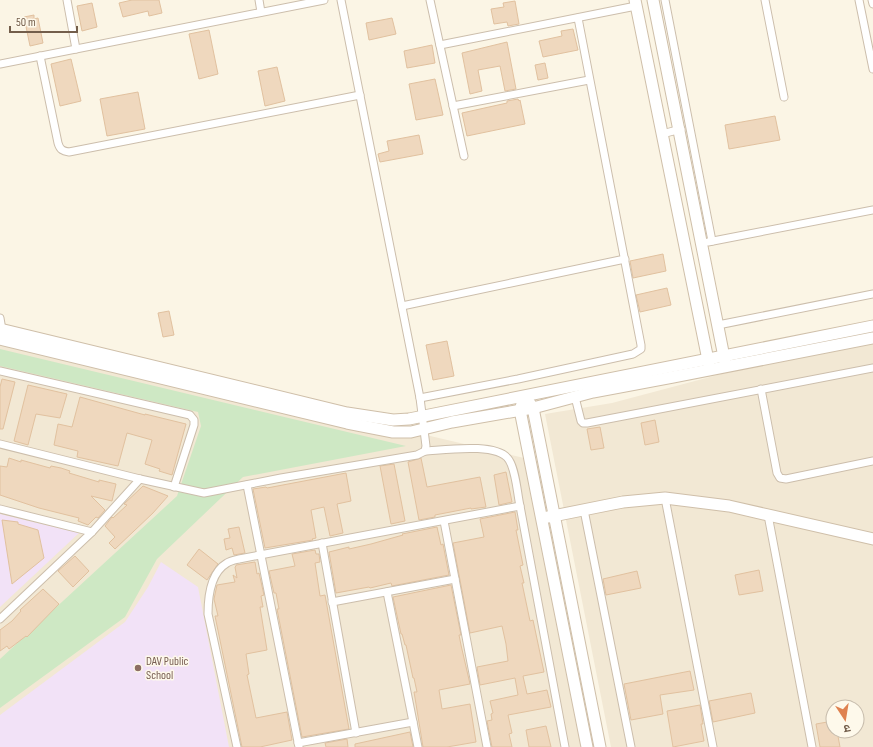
<svg xmlns="http://www.w3.org/2000/svg" width="873" height="747" font-family="'Sofia Sans Condensed','Noto Sans Devanagari',sans-serif">
<style>
.residential{fill:#f2e8d4;fill-rule:evenodd}
.education{fill:#f2e2f7}
.green{fill:#cee8c4}
.building{fill:#efd8be;stroke:#e1c19f}
.lines{fill:none;stroke-linecap:round;stroke-linejoin:round}
.street-casing{stroke:#ccbeac;stroke-width:9}
.secondary-casing{stroke:#cfbfa9;stroke-width:13}
.street{stroke:#fff;stroke-width:7}
.secondary{stroke:#fff;stroke-width:11}
.education-dot{fill:#8d6e63;stroke:#fef9eb;stroke-width:1.5}
.labels{text-anchor:middle;stroke-width:3;stroke-linejoin:round;paint-order:stroke}
.education-label{font-size:12px;fill:#785e54;stroke:#fef9eb;text-anchor:start}
</style>
<rect width="100%" height="100%" fill="#fbf5e5"/>
<g class="residential">
<polygon points="0,335 537,461 594,747 0,747"/>
<path d="M873,344V747H611L545,414L612,403L725,373ZM833,707H857V731H833Z"/>
</g>
<g class="education">
<polygon points="0,514 79,533 0,607"/>
<polygon points="161,562 198,587 229,747 0,747 0,715 125,622 148,587"/>
</g>
<polygon class="green" points="0,349 406,446 243,477 157,559 125,617 0,708 0,659 177,496 201,426 198,412 0,366"/>
<g class="building">
<polygon points="132,0 159,0 162,13 149,16 148,11 123,17 119,3"/>
<polygon points="515,1 519,24 508,26 507,22 494,24 491,9 504,7 503,3"/>
<polygon points="92,3 97,27 82,31 77,6"/>
<polygon points="34,15 34,19 38,18 43,43 30,46 24,17"/>
<polygon points="392,18 396,34 369,40 366,23"/>
<polygon points="573,29 578,50 543,57 539,41 562,36 561,31"/>
<polygon points="209,30 218,74 199,79 189,34"/>
<polygon points="507,42 516,89 505,91 500,66 478,70 482,91 470,94 462,53"/>
<polygon points="432,45 435,63 407,68 404,51"/>
<polygon points="71,59 81,101 60,106 51,64"/>
<polygon points="545,63 548,78 538,80 535,65"/>
<polygon points="277,67 285,101 265,106 258,71"/>
<polygon points="435,79 443,115 416,120 409,84"/>
<polygon points="138,92 145,129 107,136 100,99"/>
<polygon points="518,99 519,101 520,100 525,124 467,136 462,113 507,103 507,101"/>
<polygon points="775,116 780,140 729,149 725,125"/>
<polygon points="419,135 423,154 380,162 378,154 389,151 387,141"/>
<polygon points="663,254 666,271 633,278 630,261"/>
<polygon points="667,288 671,305 640,312 636,295"/>
<polygon points="169,311 174,335 163,337 158,313"/>
<polygon points="447,341 454,376 433,380 426,345"/>
<polygon points="2,379 15,382 3,429 0,429 0,387"/>
<polygon points="28,385 67,394 60,418 36,414 28,445 14,441"/>
<polygon points="80,397 145,415 145,414 186,424 172,475 159,471 160,469 145,464 152,440 127,433 118,466 77,457 78,451 54,445 58,424 72,427"/>
<polygon points="655,420 659,442 645,445 641,423"/>
<polygon points="600,427 604,448 591,450 587,429"/>
<polygon points="9,458 21,462 21,460 50,468 51,466 61,468 70,471 69,473 99,482 99,480 116,484 112,501 91,496 105,510 98,518 96,517 88,525 78,521 79,518 39,508 0,495 0,466 7,467"/>
<polygon points="421,458 427,487 480,477 486,507 471,509 471,508 435,515 435,517 419,520 408,462"/>
<polygon points="394,464 405,521 391,524 380,466"/>
<polygon points="506,472 512,502 499,505 494,475"/>
<polygon points="346,473 351,501 337,504 343,533 330,536 324,507 311,510 316,538 312,539 313,540 265,548 253,489 266,487 267,488"/>
<polygon points="143,486 168,496 153,513 115,549 109,543 115,537 105,526 112,517 113,518 127,505 124,504"/>
<polygon points="515,512 518,530 516,530 523,565 520,566 524,583 522,583 530,621 533,620 544,672 523,676 527,694 547,690 551,707 508,715 512,733 509,734 512,747 492,747 487,721 492,720 491,714 493,713 490,701 518,695 515,678 480,685 477,667 508,661 506,644 502,626 470,633 453,543 484,537 480,519"/>
<polygon points="2,520 18,522 18,524 38,530 44,558 12,584"/>
<polygon points="239,527 245,553 234,555 232,548 226,550 224,539 230,538 228,529"/>
<polygon points="437,527 441,545 443,544 449,575 392,586 391,583 370,588 369,587 336,593 329,552 349,547 349,549 371,544 403,535 402,534"/>
<polygon points="199,549 218,564 207,580 187,565"/>
<polygon points="315,550 316,554 319,554 320,562 315,563 320,596 325,595 349,729 302,737 277,609 279,609 276,593 274,593 269,571 295,566 292,554"/>
<polygon points="75,556 89,571 73,587 58,571"/>
<polygon points="255,562 257,574 259,573 264,595 261,596 263,607 260,607 267,650 246,654 249,674 247,675 256,718 287,712 292,740 260,747 242,747 215,616 218,616 214,599 217,585 235,582 233,575 237,578 235,567 236,566 236,565"/>
<polygon points="759,570 763,591 739,595 735,575"/>
<polygon points="637,571 641,588 606,595 603,579"/>
<polygon points="451,585 461,635 459,635 461,645 470,684 439,690 442,709 470,704 476,742 447,747 423,747 416,704 414,692 417,692 414,678 413,678 406,645 405,645 402,634 401,634 393,597"/>
<polygon points="43,589 59,604 27,637 26,636 9,649 7,646 0,651 0,630 12,621 21,611 20,610"/>
<polygon points="690,671 694,690 660,695 663,714 631,720 624,684"/>
<polygon points="751,693 755,713 713,722 709,701"/>
<polygon points="700,705 703,724 701,724 704,741 673,747 667,711"/>
<polygon points="833,721 833,731 837,731 840,747 820,747 816,724"/>
<polygon points="546,726 551,747 529,747 526,730"/>
<polygon points="410,732 413,747 355,747 355,744"/>
<polygon points="347,739 348,747 326,747 325,743"/>
</g>
<g class="lines">
<g class="street-casing">
<g id="street">
<polyline points="67,0 76,49"/>
<polyline points="259,0 261,12"/>
<polyline points="430,0 464,156"/>
<polyline points="665,0 712,241"/>
<polyline points="765,0 784,97"/>
<polyline points="859,0 873,69"/>
<polyline points="872,0 873,4"/>
<polyline points="440,45 636,6"/>
<path d="M40,56L58,143C60,150 63,151 69,152L360,95"/>
<polyline points="0,64 324,0"/>
<polyline points="453,106 589,80"/>
<polyline points="662,134 681,129"/>
<polyline points="708,242 873,210"/>
<polyline points="402,306 625,259"/>
<polyline points="0,318 2,330"/>
<polyline points="718,325 873,294"/>
<polyline points="0,371 190,415 194,420 194,425 174,487"/>
<polyline points="761,389 777,473 780,478 786,479 873,461"/>
<polyline points="575,397 581,421 583,423 587,423 873,368"/>
<polyline points="420,398 518,379 633,354 641,349 641,345 578,18"/>
<polyline points="0,444 140,479 204,493 281,478 417,455 425,451 426,446 420,398 341,0"/>
<path d="M425,451C444,450 498,442 509,460C516,471 517,492 520,506L565,747"/>
<polyline points="247,485 299,747"/>
<polyline points="665,498 713,747"/>
<polyline points="0,509 92,532"/>
<polyline points="584,510 631,747"/>
<polyline points="768,515 812,747"/>
<polyline points="444,521 487,747"/>
<polyline points="322,543 356,733"/>
<polyline points="387,592 418,747"/>
<polyline points="332,602 455,579"/>
<polyline points="0,619 92,532 140,479"/>
<polyline points="298,743 413,722"/>
<path d="M237,747L208,614C208,597 210,573 227,563C230,561 235,560 239,559L520,506"/>
</g>
</g>
<g class="secondary-casing">
<g id="secondary">
<polyline points="635,0 709,365"/>
<polyline points="653,0 725,362"/>
<polyline points="0,329 347,413 393,420 409,419 873,326"/>
<polyline points="0,339 347,423 393,432 411,432 452,422 533,408 593,392 673,377 873,338"/>
<polyline points="529,402 533,408 600,747"/>
<polyline points="522,404 520,410 587,747"/>
<polyline points="548,517 623,502 665,498 729,506 873,539"/>
</g>
</g>
<use href="#street" class="street"/>
<use href="#secondary" class="secondary"/>
</g>
<circle class="education-dot" cx="138" cy="668" r="4"/>
<g class="labels">
<g class="education-label">
<text x="146" y="665">DAV Public<tspan x="146" dy="14">School</tspan></text>
</g>
</g>
<g transform="translate(845 719) rotate(168)"><circle r="19" fill="#fef9eb" stroke="#c6bbab"/>
<path d="M0-3L7 15L0 10L-7 15Z" fill="#df8250"/>
<text y="-6" font-size="11" font-weight="bold" text-anchor="middle" fill="#735e4b">उ</text>
</g>
<path d="M10 26v6h67v-6" fill="none" stroke="#735e4b" stroke-width="2"/>
<text x="16" y="26" font-size="12" fill="#735e4b" stroke="#fef9eb" stroke-width="3" paint-order="stroke">50 m</text>
</svg>
